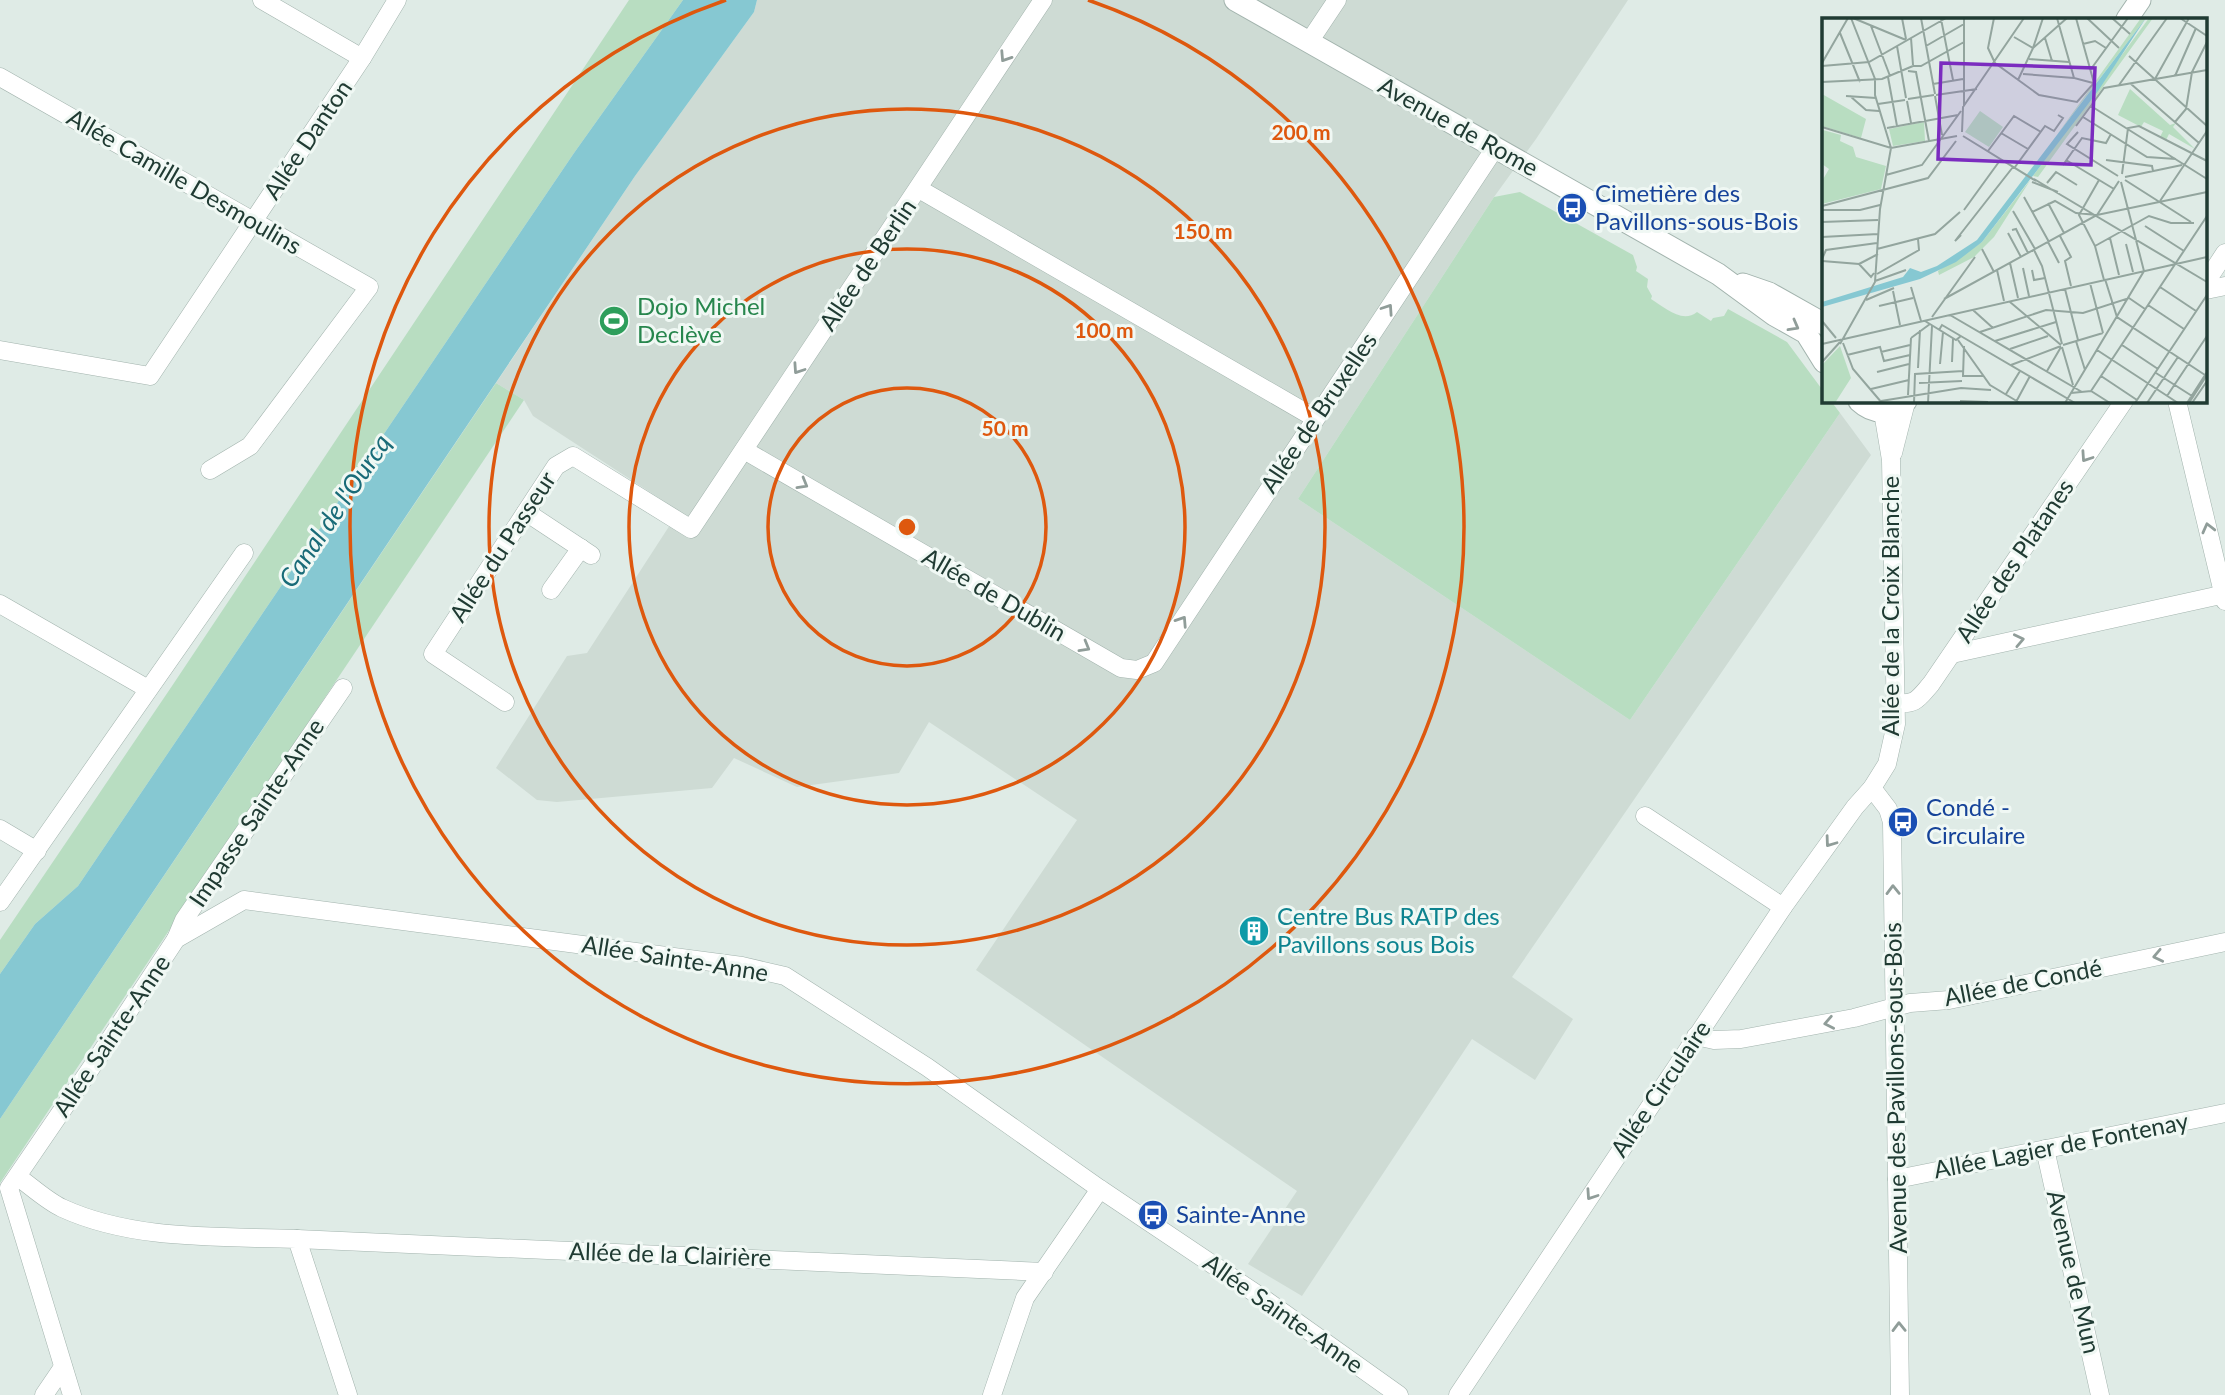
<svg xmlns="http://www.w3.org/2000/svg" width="2225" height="1395" font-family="Lato,sans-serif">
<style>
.built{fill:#cedbd4}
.green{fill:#b8ddc1}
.water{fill:#86c8d2}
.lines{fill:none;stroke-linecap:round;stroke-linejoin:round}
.minor-casing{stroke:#a2b3ad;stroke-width:19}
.tertiary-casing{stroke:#a2b3ad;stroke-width:23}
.minor{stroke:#fff;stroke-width:18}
.tertiary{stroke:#fff;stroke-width:21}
.oneway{stroke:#909d99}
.ring{fill:none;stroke:#de580e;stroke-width:3.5}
.labels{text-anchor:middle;stroke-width:6;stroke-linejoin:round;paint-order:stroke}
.street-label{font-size:24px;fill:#203b33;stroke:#f0f8f4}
.transit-label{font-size:24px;fill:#164399;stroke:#f0f8f4;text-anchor:start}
.leisure-label{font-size:24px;fill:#27864d;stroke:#f0f8f4;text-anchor:start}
.culture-label{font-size:24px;fill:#0d838f;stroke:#f0f8f4;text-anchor:start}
.water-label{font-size:26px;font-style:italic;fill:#196b78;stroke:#f0f8f4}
.inset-road{fill:none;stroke:#93a59e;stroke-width:2}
.view{fill:#7b2cbf;fill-opacity:0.15;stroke:#7b2cbf;stroke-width:3.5}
.inset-edge{fill:none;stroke:#203b33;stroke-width:3.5}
.centre{fill:#de580e;stroke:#f0f8f4;stroke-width:3.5}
.ring-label{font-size:21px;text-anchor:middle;font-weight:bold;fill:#de580e;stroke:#f0f8f4;stroke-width:6;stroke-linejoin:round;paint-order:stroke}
</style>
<rect width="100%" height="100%" fill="#dfebe6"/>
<polygon class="built" points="757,0 1628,0 1536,139 1494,197 1298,499 1630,720 1840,413 1871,455 1512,977 1573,1019 1535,1080 1472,1039 1302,1296 1248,1264 1297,1191 976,970 1077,820 929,722 899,773 797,787 734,758 712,788 557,802 537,800 496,768 567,656 587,653 679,511 533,416 524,400 496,383 635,176 754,12"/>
<g class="green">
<polygon points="629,0 683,0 574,153 78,886 35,924 0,974 0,940 172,686"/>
<path d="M1520,192L1633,255L1637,267L1636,271L1648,279L1647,287L1652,296L1651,299C1664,307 1682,324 1697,312L1711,321L1713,318L1724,316L1728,309L1787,342L1824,392V401H1831L1840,413L1630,720L1298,499L1494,197Z"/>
<polygon points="496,383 524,400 0,1183 0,1119"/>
</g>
<polygon class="water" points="683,0 757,0 754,12 635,176 0,1119 0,974 35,924 78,886 574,153"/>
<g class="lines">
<g class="minor-casing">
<g id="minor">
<polyline points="262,0 362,58"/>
<polyline points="1309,42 1337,0"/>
<polyline points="0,77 369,287 250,446 210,470"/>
<polyline points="919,189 1315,418"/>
<polyline points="2206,282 2225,253"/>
<polyline points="2206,290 2225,286"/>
<polyline points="0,350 150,376 362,58 397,0"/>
<polyline points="2177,401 2225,601"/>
<polyline points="744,450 1121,668 1137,670 1154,663 1495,148"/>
<polyline points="1893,453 1906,402"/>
<polyline points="526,512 591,555"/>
<polyline points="551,590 581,548"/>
<polyline points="0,604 148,689"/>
<polyline points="1952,654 2225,594"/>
<polyline points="505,702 433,654 556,466 573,456 691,529 1043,0"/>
<path d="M1895,703C1916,705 1918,699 1931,684L2124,401"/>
<polyline points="1872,788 1888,809 1892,822 1900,1395"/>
<polyline points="1645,816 1783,907"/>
<polyline points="0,829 37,851"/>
<polyline points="0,902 244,553"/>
<polyline points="176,939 184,920 343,688"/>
<polyline points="1696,1036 1714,1040 1741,1039 1854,1018 1910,1003 1949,1000 2225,942"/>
<polyline points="2045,1149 2100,1395"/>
<path d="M18,1177C32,1187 47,1201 62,1208C134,1241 219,1236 297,1239L348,1395"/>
<polyline points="1897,1179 2225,1113"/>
<polyline points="297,1239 1044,1272"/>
<polyline points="44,1395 63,1367"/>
<polyline points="72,1395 9,1188 91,1068 176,939 244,900 742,966 785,976 927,1067 1100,1189 1264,1299 1399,1395"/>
<polyline points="992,1395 1025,1298 1100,1189"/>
<polyline points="1458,1395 1783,907 1855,807 1872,788 1887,764 1896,724 1891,460 1883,412"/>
</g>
</g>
<g class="tertiary-casing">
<g id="tertiary">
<polyline points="1235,0 1718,274 1774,315 1806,333 1824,362"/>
<polyline points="2127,19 2140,0"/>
<polyline points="1743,284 1769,293 1824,324"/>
<path d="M1859,401C1874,415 1891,414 1906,401"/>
</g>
</g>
<use href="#minor" class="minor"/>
<use href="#tertiary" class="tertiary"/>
</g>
<defs><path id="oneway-chevron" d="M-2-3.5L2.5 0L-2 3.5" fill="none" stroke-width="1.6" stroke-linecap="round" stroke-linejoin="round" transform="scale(1.75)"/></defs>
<g class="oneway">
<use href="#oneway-chevron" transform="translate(1005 57) rotate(123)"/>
<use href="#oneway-chevron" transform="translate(1388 309) rotate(-56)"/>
<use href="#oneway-chevron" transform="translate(1794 326) rotate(29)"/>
<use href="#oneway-chevron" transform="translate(798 369) rotate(124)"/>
<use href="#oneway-chevron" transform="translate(2086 457) rotate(124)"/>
<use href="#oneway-chevron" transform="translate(803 484) rotate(30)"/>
<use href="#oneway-chevron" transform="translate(2208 528) rotate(-104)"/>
<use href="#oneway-chevron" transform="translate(1182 621) rotate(-57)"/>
<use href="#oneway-chevron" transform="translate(2019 640) rotate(-12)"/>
<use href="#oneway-chevron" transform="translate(1085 647) rotate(30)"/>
<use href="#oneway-chevron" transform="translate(1830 842) rotate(126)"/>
<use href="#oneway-chevron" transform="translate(1893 890) rotate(-91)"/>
<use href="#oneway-chevron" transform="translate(2158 956) rotate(168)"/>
<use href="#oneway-chevron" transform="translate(1829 1023) rotate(169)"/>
<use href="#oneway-chevron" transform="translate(1591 1195) rotate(124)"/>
<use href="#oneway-chevron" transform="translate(1899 1327) rotate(-91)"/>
</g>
<g class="ring">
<circle cx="907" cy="527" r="139"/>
<circle cx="907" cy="527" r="278"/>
<circle cx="907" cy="527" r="418"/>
<path d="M1088 0A557 557 0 1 1 726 0"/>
</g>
<defs>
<g id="bus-disc" transform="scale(1.575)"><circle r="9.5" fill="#1a4fb4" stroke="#f0f8f4"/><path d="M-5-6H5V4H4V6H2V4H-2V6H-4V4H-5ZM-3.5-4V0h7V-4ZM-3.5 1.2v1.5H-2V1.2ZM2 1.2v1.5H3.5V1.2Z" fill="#fff"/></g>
<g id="stadium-disc" transform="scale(1.575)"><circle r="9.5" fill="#2e9e5b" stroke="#f0f8f4"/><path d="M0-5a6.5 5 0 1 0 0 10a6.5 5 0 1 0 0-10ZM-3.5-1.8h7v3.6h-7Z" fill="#fff"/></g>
<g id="building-disc" transform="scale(1.575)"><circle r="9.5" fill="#0f9aa8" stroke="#f0f8f4"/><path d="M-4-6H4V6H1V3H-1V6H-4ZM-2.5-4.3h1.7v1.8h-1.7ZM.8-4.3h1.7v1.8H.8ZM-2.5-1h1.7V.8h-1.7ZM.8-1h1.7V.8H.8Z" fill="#fff"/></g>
</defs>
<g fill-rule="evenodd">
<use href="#bus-disc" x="1572" y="208"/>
<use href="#stadium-disc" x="614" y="321"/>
<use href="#bus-disc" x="1903" y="822"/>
<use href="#building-disc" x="1254" y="931"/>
<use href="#bus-disc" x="1153" y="1215"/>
</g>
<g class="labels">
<g class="street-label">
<text transform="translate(1458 127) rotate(29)" y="8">Avenue de Rome</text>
<text transform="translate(308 140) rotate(-56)" y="8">Allée Danton</text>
<text transform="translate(184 182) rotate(30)" y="8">Allée Camille Desmoulins</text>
<text transform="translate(868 265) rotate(-56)" y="8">Allée de Berlin</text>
<text transform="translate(1319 413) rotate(-56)" y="8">Allée de Bruxelles</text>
<text transform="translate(503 547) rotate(-57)" y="8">Allée du Passeur</text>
<text transform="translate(2015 561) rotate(-56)" y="8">Allée des Platanes</text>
<text transform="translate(994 595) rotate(30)" y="8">Allée de Dublin</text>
<text transform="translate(1891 606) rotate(-90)" y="8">Allée de la Croix Blanche</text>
<text transform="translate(257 813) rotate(-56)" y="8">Impasse Sainte-Anne</text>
<text transform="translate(675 959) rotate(9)" y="8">Allée Sainte-Anne</text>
<text transform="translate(2023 983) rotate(-11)" y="8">Allée de Condé</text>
<text transform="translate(112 1036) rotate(-56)" y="8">Allée Sainte-Anne</text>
<text transform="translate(1896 1088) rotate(-91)" y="8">Avenue des Pavillons-sous-Bois</text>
<text transform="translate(1661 1089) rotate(-56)" y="8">Allée Circulaire</text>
<text transform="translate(2061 1146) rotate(-11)" y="8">Allée Lagier de Fontenay</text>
<text transform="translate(670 1255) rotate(2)" y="8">Allée de la Clairière</text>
<text transform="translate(2073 1272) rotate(77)" y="8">Avenue de Mun</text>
<text transform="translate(1283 1314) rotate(35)" y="8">Allée Sainte-Anne</text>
</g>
<g class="transit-label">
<text x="1595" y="202">Cimetière des<tspan x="1595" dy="28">Pavillons-sous-Bois</tspan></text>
<text x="1926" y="816">Condé -<tspan x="1926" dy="28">Circulaire</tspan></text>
<text x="1176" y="1223">Sainte-Anne</text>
</g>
<g class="leisure-label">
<text x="637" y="315">Dojo Michel<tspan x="637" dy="28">Declève</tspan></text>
</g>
<g class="culture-label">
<text x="1277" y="925">Centre Bus RATP des<tspan x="1277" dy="28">Pavillons sous Bois</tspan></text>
</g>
<g class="water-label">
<text transform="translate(335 511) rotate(-56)" y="9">Canal de l'Ourcq</text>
</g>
</g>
<g transform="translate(1822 18)">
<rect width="385" height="385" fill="#dfebe6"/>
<path d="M319,0H324L234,118ZM327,0H331L216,159L211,158ZM308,71L348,107L354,105L351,109L373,131L347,116L344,122L338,119L341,113L322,104L319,109L296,97ZM0,76L44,101L39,120L0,108ZM158,93L181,109L167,129L143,114ZM102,104L103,123L71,128L67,111ZM1,112L19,117L18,123L31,129L34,139L64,148L59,171L0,186V163L7,151L0,146ZM209,161L172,219L152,239L117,257L116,253L160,224ZM18,328L29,360L13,385H0V347Z" fill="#b8ddc1"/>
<path d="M324,0L276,73L160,224L134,244L98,261L0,289V284L81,259L88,250L99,254L115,248L155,222Z" fill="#86c8d2"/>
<path class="inset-road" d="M31,0L84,22M80,0L84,21M99,0L113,76M172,0L166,30L173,45L217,77L255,84L272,65L254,0M235,0L252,60L271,65M265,0L297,30M290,0L308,16M358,0L385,18M119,1L131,62M49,8L68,58M18,15L38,64M192,19L211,30L221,0M89,20L91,47M223,20L230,43M261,26L273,23L284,30M75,28L84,80M104,28L142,6M307,38L385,108M207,41L247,44M0,45L26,0M0,48L47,44L124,0M91,48H99L142,24M269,51L306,0M86,53L94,54L107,123M201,56L252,60M353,58L374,10M66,59L75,108M333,61L367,0M196,62L211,30L245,0M0,64L60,61L91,48M111,66L141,61M309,66L377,125M297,67L345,0M385,68V99M114,77L155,71M24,78L54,80M28,78L44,92L57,93M113,78L120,117M86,81L112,77M85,83L89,105M56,86L83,82M142,88V0M269,88L385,161M261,99L325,139L354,141M353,104L364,91L370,54L385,24M254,108L282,70L385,52M0,109L69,130L135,118M65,110L136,97M140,114L141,89L202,0M256,114L245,126L296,158M179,115L206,131M141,118L214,163M166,133L192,98L219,114M244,142L292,171M284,142L330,148L331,153M241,147L260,120L284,125L289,116M193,149L223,108L232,113L241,100L236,97M300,156L306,110L317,108L385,143M64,157L100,147L139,93M303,159L360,147M212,161L385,264M277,162L257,197L273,228L282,262M303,162L369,204M210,164L236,174M225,165L234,154L255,167M202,179L227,224M338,183L385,113M226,185L242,215M0,188L106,160L134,123M0,192H38L58,187M142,192L179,141M191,193L213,231M210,194L233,183L254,195L275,197L385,174M0,204L56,202M323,208L362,233M190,212L194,211L206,235M186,215L199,239M139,217L133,223L191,149M238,218L249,239L243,243L249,268M0,219L56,216M288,220L297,257M226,224L237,245M304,226L311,254M273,228L327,198L349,205H372M55,231L113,216L138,194M160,231L172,254M212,232L220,248L240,326M0,241L4,232L55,225M0,243L37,246L49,259L52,255M188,245L196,280M37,246L56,236M201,250L207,278M175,252L182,283M210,252L212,262L223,260M55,256L97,232L96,221M283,261L295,299L383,357M53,263L84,252M268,265L281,315M89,269L99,303M338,269L374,293M243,271L256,322M71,273L78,307M122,281L275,197L297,163M44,282L72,270M188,284L239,327M326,287L362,311M57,288L91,280M151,292L171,310M128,297L260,374M110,299L153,239M0,303L14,320M103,303L134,322L139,318M117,312L120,307L253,385M158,314L224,292L261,295L307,280L323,291M89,320L108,306M136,322L168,367L198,385M173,323L234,304M254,323L263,352M21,325L31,351L60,385M0,326L385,239M18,326L53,264L58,191L69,130L53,77V61L29,0M241,327L281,315M300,327L336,351M142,328L141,358H161M240,329L251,367M188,331L226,318M275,332L356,385M59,334L88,327M25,337L58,329L62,343L88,337M0,344L18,324M130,344L131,321M118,346L121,314M189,347L239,328M96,350L98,312M225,353L239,329M55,354L87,346M334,355L370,378M279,358L315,382M97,365L140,363M49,371L87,362M269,373L385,198M249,375L269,373L288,385M184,376L198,353M86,377L89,320M345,378L385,318M59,383L139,370L169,372M138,383L166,384M194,384L208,358M92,385L93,356L141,353M106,385L110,308M243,385L322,253L299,164M313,385L385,277M325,385L356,339M365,385L385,354M367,385L385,357M370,385L385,363"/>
<path class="view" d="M119,45L273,50L269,147L116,141Z"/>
<rect width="385" height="385" class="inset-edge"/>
</g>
<circle cx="907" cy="527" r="10" class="centre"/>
<g class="ring-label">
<text x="1301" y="140">200 m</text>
<text x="1203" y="239">150 m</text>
<text x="1104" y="338">100 m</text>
<text x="1005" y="436">50 m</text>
</g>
</svg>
